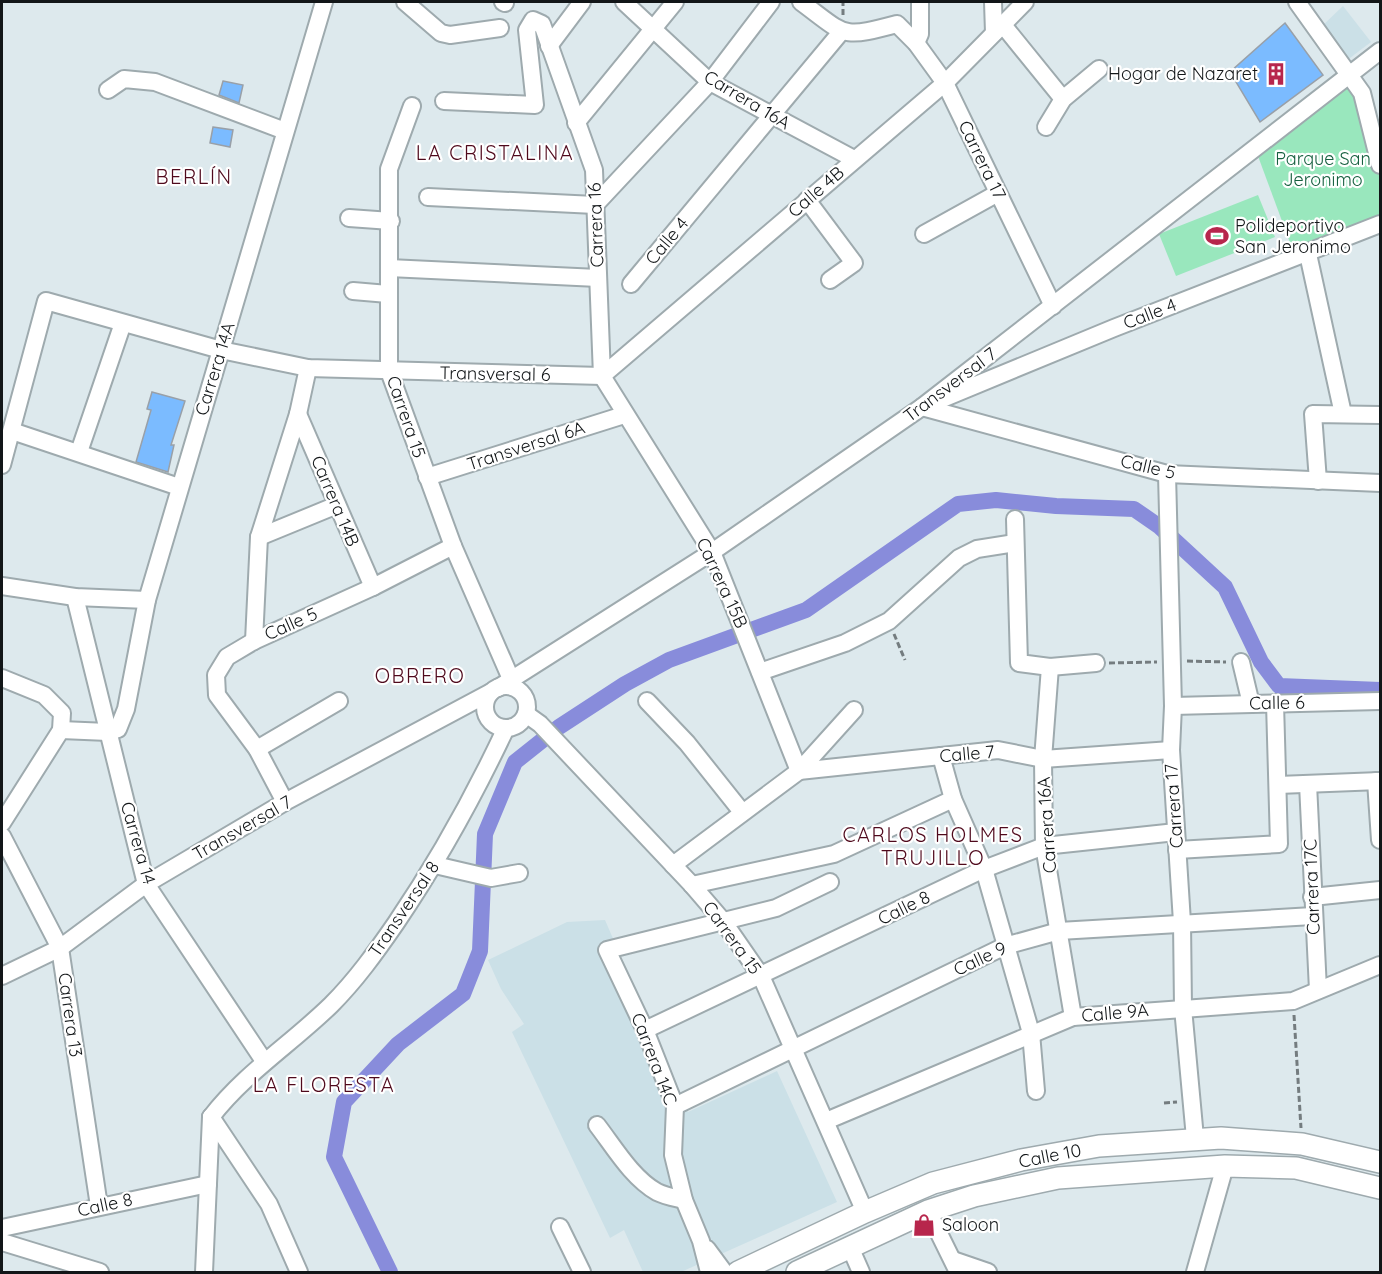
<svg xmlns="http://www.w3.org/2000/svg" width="1382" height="1274" font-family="Quicksand,sans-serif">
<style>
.built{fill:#cbe0e7}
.green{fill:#99e7bd}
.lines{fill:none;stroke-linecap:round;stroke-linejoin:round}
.canal{stroke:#888cdb;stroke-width:16}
.building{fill:#7bbbff;stroke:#99a0a8;stroke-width:1.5}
.minor-casing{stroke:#9eaaae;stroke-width:20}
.major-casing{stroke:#9eaaae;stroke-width:24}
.path{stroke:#747c7f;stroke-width:3;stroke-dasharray:6 3;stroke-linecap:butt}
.minor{stroke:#fff;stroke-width:16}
.major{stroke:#fff;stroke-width:21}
.labels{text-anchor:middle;stroke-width:4.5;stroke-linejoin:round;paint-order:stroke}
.poi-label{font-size:18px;fill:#121618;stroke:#fff;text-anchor:start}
.street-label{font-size:18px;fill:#121618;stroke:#fff}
.park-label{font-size:18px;fill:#166040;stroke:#fff}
.neighbourhood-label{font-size:20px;letter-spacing:1.5px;fill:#4f091c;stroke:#fff}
</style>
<rect width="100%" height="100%" fill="#dde9ed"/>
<g class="built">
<polygon points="1343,6 1371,42 1342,64 1318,30"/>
<polygon points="605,920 688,1112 777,1071 837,1202 681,1272 643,1272 624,1230 610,1238 512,1032 524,1024 501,989 488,960 567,922"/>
</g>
<g class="green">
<polygon points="1348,75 1380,169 1380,224 1296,259 1255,148"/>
<polygon points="1258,195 1275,237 1176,276 1159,234"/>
</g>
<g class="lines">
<polyline class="canal" points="390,1272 334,1157 344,1102 398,1044 463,994 480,951 485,834 515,762 559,727 625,684 669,660 806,610 958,504 996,500 1056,506 1134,509 1160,527 1225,587 1261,662 1279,686 1380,690"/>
</g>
<g class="building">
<polygon points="1285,23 1323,75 1260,122 1230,72"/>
<polygon points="223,81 243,85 239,103 219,95"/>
<polygon points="213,127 233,130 230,147 210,143"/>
<polygon points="152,392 185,401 171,445 174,445 168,472 136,462 151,410 147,409"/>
</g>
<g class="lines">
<g class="minor-casing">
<g id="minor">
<polyline points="405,2 441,33 450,35 500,28"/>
<polyline points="503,2 505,3"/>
<polyline points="624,2 710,82 854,159"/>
<path d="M801,2C847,36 840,39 897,24L916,43L945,83L1053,306"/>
<polyline points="993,2 994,33"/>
<polyline points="1297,2 1362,93 1380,165"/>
<polyline points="1003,25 1063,99"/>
<polyline points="916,43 920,34 920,2"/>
<polyline points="549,46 582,2"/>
<polyline points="108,90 124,79 155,82 285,131"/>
<polyline points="444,101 535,105 527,30 533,20 542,24 594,170 602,376 712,552 799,771 998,750 1043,759 1171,750"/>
<polyline points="412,106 389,169 389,371 453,546 511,679"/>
<polyline points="576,123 675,2"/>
<polyline points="1046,127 1063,99 1099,69"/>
<polyline points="428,197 595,205"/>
<polyline points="807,200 854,263 830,280"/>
<polyline points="595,205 710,82 771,2"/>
<polyline points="349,218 391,221"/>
<polyline points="924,234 998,193"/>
<polyline points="1308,254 1343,414"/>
<polyline points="389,268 598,278"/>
<polyline points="631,284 841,32"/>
<polyline points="353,291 388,294"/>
<polyline points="602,376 945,83 1025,2"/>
<polyline points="942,399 1114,328 1380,224"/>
<polyline points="922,407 1167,474 1380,483"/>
<polyline points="298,414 373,587"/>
<polyline points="12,431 179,487"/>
<polyline points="79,452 123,323"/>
<polyline points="2,465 46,301 221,350 308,368 602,376"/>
<polyline points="1167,474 1173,706 1171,750 1182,922 1183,1008 1195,1138"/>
<polyline points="427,477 624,415"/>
<polyline points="1318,481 1313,414 1380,415"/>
<polyline points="1015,519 1019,663 1050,667 1096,663"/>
<polyline points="259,537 337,505"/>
<polyline points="2,586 75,597 147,600"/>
<polyline points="75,597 146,884 264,1061"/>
<polyline points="254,641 259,537 298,414 308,368"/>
<polyline points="1241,662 1251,704"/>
<polyline points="1050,667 1043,759 1044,846 1073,1017"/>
<polyline points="760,672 845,643 889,621 959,558 977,549 1015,543"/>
<polyline points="2,678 44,695 62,713 61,730 2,823"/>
<circle cx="506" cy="707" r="21"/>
<polyline points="498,688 712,552 922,407 1380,51"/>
<polyline points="647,701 687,743 742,812"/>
<polyline points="1173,706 1380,701"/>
<polyline points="526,714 540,724 692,885 723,921 761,976 865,1212"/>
<polyline points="61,730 108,732 118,729 126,709 147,600 324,2"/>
<polyline points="257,749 339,701"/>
<polyline points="941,756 953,799 984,869 1031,1033 1036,1091"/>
<polyline points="1376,781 1380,840"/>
<polyline points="1308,784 1318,990"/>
<polyline points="1278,785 1380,781"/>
<polyline points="285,802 257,749 217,695 216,675 227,657 254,641 373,587 453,546"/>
<polyline points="2,836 60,948 99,1206"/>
<polyline points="1177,850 1279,844 1275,703"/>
<polyline points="435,865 491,878 519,873"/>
<polyline points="673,865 799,771 854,710"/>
<polyline points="692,885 834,854 953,799"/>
<polyline points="1312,897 1380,890"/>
<polyline points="2,976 60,948 146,884 285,802 491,692"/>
<polyline points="645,1030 984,869 1044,846 1176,832"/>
<polyline points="675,1106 1005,946 1059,931 1313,916"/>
<path d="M211,1117C245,1073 291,1044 331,1005C356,980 376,952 396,923C438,861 474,796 506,728"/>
<polyline points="211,1117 269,1204 299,1272"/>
<polyline points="826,1121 1073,1017 1293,1001 1380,965"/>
<path d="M597,1125C614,1147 632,1178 657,1192C665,1196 676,1198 684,1200"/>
<polyline points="928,1211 958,1272"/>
<polyline points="560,1227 582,1272"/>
<polyline points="2,1228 208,1184"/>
<polyline points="2,1242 100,1272"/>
<polyline points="850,1247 861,1272"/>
<polyline points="707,1249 724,1272"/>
<polyline points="953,1260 988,1272"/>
<polyline points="204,1272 211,1117"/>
<polyline points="709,1272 701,1241 684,1200 673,1155 675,1106 645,1030 607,950 776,908 830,882"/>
<polyline points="1195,1272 1225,1166"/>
</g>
</g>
<g class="major-casing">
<g id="major">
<polyline points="738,1272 865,1212 933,1183 1021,1160 1099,1146 1221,1138 1302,1144 1380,1162"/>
<polyline points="797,1272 928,1211 974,1196 1058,1178 1225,1166 1296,1168 1380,1188"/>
</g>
</g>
<g class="path">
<polyline points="843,15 843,2"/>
<polyline points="894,634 905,660"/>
<polyline points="1187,661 1226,662"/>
<polyline points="1109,663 1157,662"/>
<polyline points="1294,1015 1301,1128"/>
<polyline points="1164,1103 1177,1102"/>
</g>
<use href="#minor" class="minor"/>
<use href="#major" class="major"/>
</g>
<defs>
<g id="building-bare" transform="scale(1.8)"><path d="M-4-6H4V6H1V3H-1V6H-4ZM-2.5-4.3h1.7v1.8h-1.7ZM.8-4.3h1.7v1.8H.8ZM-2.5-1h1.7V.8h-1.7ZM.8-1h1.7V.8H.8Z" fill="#b7264c" stroke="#fff" stroke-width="2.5" paint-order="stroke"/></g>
<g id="stadium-bare" transform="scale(1.8)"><path d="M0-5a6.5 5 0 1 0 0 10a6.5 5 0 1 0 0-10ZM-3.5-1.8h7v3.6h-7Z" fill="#b7264c" stroke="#fff" stroke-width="2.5" paint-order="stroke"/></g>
<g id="shop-bare" transform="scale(1.8)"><path d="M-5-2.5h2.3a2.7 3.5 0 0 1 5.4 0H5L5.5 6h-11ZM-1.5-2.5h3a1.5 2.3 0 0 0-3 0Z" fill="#b7264c" stroke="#fff" stroke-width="2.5" paint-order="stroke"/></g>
</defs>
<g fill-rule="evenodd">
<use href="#building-bare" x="1276" y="74"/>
<use href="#stadium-bare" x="1217" y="236"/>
<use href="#shop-bare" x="924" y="1225"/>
</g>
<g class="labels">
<g class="poi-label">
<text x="1258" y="80" text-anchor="end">Hogar de Nazaret</text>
<text x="1235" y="232">Polideportivo<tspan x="1235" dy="21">San Jeronimo</tspan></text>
<text x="942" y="1231">Saloon</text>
</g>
<g class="street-label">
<text transform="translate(747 100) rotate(31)" y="6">Carrera 16A</text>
<text transform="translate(982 160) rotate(64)" y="6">Carrera 17</text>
<text transform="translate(816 192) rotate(-41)" y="6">Calle 4B</text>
<text transform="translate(596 225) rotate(-92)" y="6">Carrera 16</text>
<text transform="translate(667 241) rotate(-50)" y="6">Calle 4</text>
<text transform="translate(1150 314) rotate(-21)" y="6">Calle 4</text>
<text transform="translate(215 369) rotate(-73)" y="6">Carrera 14A</text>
<text transform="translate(495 374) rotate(1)" y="6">Transversal 6</text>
<text transform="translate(950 385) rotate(-37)" y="6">Transversal 7</text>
<text transform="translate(406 417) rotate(71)" y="6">Carrera 15</text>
<text transform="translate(526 446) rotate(-18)" y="6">Transversal 6A</text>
<text transform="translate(1148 467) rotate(13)" y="6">Calle 5</text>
<text transform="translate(335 501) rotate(67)" y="6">Carrera 14B</text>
<text transform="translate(722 583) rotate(65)" y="6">Carrera 15B</text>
<text transform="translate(291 624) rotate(-24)" y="6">Calle 5</text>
<text transform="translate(1277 703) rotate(-1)" y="6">Calle 6</text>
<text transform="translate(967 754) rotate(-5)" y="6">Calle 7</text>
<text transform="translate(1174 806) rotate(-94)" y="6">Carrera 17</text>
<text transform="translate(1047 825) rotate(-94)" y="6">Carrera 16A</text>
<text transform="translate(242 828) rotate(-30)" y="6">Transversal 7</text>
<text transform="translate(138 843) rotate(74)" y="6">Carrera 14</text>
<text transform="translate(1312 887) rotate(-92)" y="6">Carrera 17C</text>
<text transform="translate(904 908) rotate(-26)" y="6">Calle 8</text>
<text transform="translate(404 909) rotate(-56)" y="6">Transversal 8</text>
<text transform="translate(732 938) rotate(54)" y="6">Carrera 15</text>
<text transform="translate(980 959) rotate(-25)" y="6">Calle 9</text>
<text transform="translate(1115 1013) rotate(-5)" y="6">Calle 9A</text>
<text transform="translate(70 1015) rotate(82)" y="6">Carrera 13</text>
<text transform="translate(654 1059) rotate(69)" y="6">Carrera 14C</text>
<text transform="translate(1050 1156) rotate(-11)" y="6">Calle 10</text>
<text transform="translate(105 1205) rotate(-12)" y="6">Calle 8</text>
</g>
<g class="park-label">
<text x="1323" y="165">Parque San<tspan x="1323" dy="21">Jeronimo</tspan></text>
</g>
<g class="neighbourhood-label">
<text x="495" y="160">LA CRISTALINA</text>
<text x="194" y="184">BERLÍN</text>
<text x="420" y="683">OBRERO</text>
<text x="933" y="842">CARLOS HOLMES<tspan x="933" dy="23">TRUJILLO</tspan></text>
<text x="324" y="1092">LA FLORESTA</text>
</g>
</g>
<rect width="1382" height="1274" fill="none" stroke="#121618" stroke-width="6"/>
</svg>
